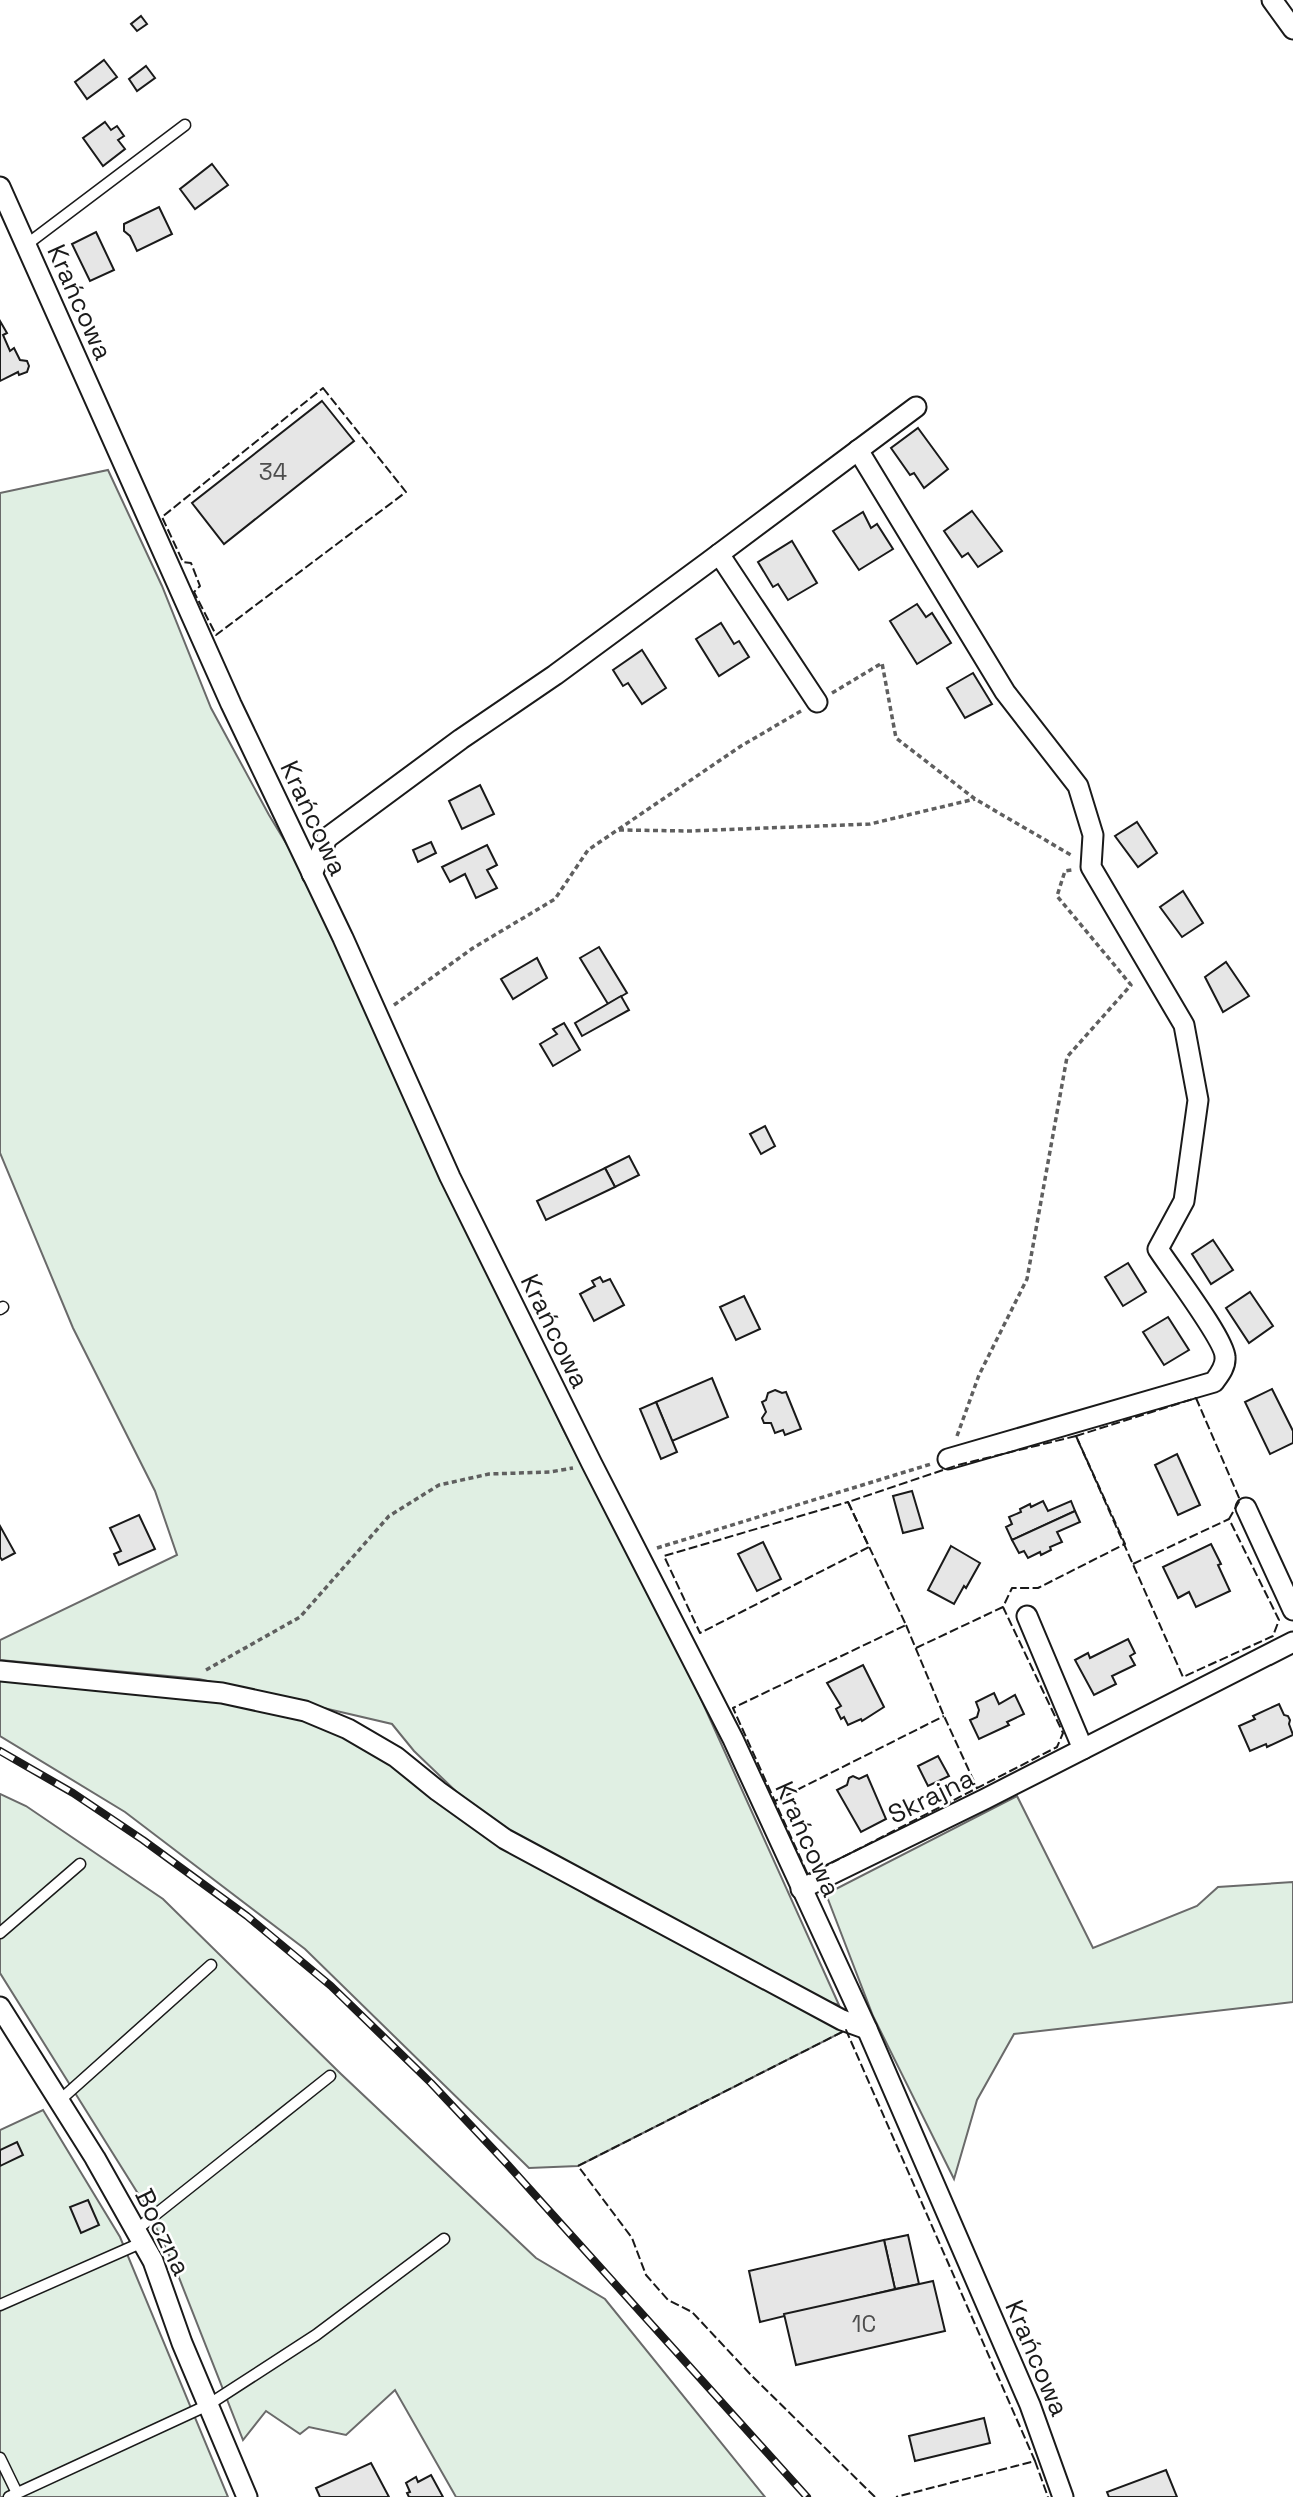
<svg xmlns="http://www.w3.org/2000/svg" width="1293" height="2497" font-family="'Space Grotesk',sans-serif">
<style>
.green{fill:#e0efe3;stroke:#6a6a6a;stroke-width:2}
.building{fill:#e6e6e6;stroke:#1a1a1a;stroke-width:2}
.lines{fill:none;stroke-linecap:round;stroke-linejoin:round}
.service-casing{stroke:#1a1a1a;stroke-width:13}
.minor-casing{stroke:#1a1a1a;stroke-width:23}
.path{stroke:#5f5f5f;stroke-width:3.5;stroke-dasharray:5 3.5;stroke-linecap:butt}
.service{stroke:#fff;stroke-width:10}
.minor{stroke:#fff;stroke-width:19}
.rail-casing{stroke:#1a1a1a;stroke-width:8}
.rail{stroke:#fff;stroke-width:5;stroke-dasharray:16;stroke-linecap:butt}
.fence{stroke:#1a1a1a;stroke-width:2;stroke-dasharray:9 3.5;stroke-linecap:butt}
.labels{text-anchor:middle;stroke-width:5;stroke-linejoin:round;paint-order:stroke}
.number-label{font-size:23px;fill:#4d4d4d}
.street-label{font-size:26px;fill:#1a1a1a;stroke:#fff}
</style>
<rect width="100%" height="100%" fill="#fff"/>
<g class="green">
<polygon points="108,470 162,586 211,708 269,815 295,858 563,1429 696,1688 839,2005 822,2000 519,1838 465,1800 414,1751 392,1724 199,1679 0,1660 0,1640 177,1555 155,1491 73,1328 0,1153 0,493"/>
<polygon points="0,1675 200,1695 302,1716 359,1738 493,1839 595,1900 846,2030 578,2166 529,2168 305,1949 125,1812 0,1736"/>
<polygon points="0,1794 26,1806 163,1899 341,2074 536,2258 605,2299 765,2497 456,2497 395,2390 346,2435 309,2427 300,2434 266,2411 243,2440 176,2270 147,2208 0,1973"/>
<polygon points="1017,1796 1093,1948 1197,1906 1218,1887 1293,1882 1293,2002 1014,2034 977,2100 954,2179 873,2016 826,1894"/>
<polygon points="43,2110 120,2237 228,2497 0,2497 0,2130"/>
</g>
<g class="building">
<polygon points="141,16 147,24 137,31 131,24"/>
<polygon points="104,60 117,77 87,99 75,82"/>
<polygon points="146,66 155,78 137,91 129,79"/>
<polygon points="105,122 111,130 117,126 124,136 118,140 125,149 103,166 83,138"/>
<polygon points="212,164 228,185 195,209 180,189"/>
<polygon points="159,207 172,234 137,251 130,236 124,231 124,224"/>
<polygon points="96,232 114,270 90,281 72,244"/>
<polygon points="0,321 7,333 3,335 10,351 14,348 20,360 27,361 29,366 27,372 19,375 18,372 0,381"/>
<polygon points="322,401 354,441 224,544 192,503"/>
<polygon points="918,428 948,469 924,488 914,473 910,475 891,448"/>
<polygon points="972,511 1002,551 978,567 968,553 962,557 944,531"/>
<polygon points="863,512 871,528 877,524 893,549 859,570 833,531"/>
<polygon points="792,541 817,583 788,600 778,584 773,587 758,562"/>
<polygon points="917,604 926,617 932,613 951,643 917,664 890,621"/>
<polygon points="721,623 734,644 739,641 749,657 719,676 696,639"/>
<polygon points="642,650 666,688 642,704 628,683 623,686 613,670"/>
<polygon points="973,673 992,704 965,718 947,688"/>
<polygon points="480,785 494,814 462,829 449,801"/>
<polygon points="1137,822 1157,853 1138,867 1115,836"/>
<polygon points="431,842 436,853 418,862 413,850"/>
<polygon points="487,845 497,865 487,870 497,888 476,898 465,874 450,882 442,867"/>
<polygon points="1183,891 1203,923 1182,937 1160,907"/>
<polygon points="599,947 627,993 608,1004 580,958"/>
<polygon points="537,958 547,978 513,999 501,979"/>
<polygon points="1226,962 1249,996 1223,1012 1205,977"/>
<polygon points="621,996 629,1010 582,1036 575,1023"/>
<polygon points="564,1023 580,1050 553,1066 540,1044 557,1034 553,1029"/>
<polygon points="765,1126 775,1146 761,1154 750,1134"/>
<polygon points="629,1156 639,1175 615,1187 605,1168"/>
<polygon points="605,1168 615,1187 546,1220 537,1201"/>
<polygon points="1213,1240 1233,1270 1211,1284 1192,1254"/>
<polygon points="1128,1263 1146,1292 1123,1306 1105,1277"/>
<polygon points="600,1277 603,1282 610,1279 624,1305 594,1321 580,1294 595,1286 592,1281"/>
<polygon points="1250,1292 1273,1326 1249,1343 1226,1308"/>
<polygon points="744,1296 760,1329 736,1340 720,1307"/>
<polygon points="1168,1317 1189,1350 1164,1365 1143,1332"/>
<polygon points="712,1378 728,1417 672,1441 656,1402"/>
<polygon points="1272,1389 1293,1431 1293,1443 1270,1454 1245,1402"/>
<polygon points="775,1390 782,1393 786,1392 801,1429 785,1435 783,1430 775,1433 771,1423 764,1423 762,1418 766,1412 762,1402 766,1400 768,1393"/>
<polygon points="656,1402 677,1452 661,1459 640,1409"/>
<polygon points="1177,1454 1200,1505 1178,1515 1155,1465"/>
<polygon points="912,1491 923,1528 903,1533 893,1496"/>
<polygon points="1043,1501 1048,1511 1071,1501 1075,1511 1012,1540 1006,1527 1012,1524 1009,1517 1021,1512 1020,1509 1030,1504 1031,1507"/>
<polygon points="1075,1511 1080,1522 1057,1532 1062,1542 1050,1547 1051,1550 1041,1555 1040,1552 1028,1558 1024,1551 1019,1553 1012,1540"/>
<polygon points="139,1515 155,1549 119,1565 114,1554 121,1551 110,1528"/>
<polygon points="0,1526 15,1553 2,1560 0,1557"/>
<polygon points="763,1542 781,1579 757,1591 738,1554"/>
<polygon points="1211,1544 1221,1564 1218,1565 1230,1591 1196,1607 1189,1592 1178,1598 1163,1567"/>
<polygon points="951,1546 980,1563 966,1588 964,1586 954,1604 928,1590"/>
<polygon points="1128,1639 1135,1653 1130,1656 1135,1665 1112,1676 1116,1684 1094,1695 1075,1660 1088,1653 1090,1658"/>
<polygon points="863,1665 884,1707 862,1721 861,1719 848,1725 844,1717 841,1719 836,1709 841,1706 827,1683"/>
<polygon points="994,1693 999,1704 1015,1695 1024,1714 1007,1722 1009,1725 979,1739 970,1720 977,1717 979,1710 976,1702"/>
<polygon points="1279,1704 1284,1715 1288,1716 1290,1720 1289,1724 1293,1735 1267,1747 1266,1744 1250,1751 1239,1726 1255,1719 1253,1716"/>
<polygon points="938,1756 949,1776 928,1786 918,1766"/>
<polygon points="867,1775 886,1819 861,1832 837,1790 847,1785 849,1778 853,1776 859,1779"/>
<polygon points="17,2142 23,2155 0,2166 0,2150"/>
<polygon points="88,2200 99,2225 81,2233 70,2207"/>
<polygon points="908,2235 919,2284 895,2289 884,2240"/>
<polygon points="884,2240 895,2289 760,2322 749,2271"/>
<polygon points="933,2281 945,2331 796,2365 784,2314"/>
<polygon points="984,2418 990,2443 915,2461 909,2436"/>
<polygon points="371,2463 389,2497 320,2497 316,2488"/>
<polygon points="1166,2470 1177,2497 1109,2497 1107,2492"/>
<polygon points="431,2475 443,2497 409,2497 407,2493 410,2492 406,2483 416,2477 418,2482"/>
</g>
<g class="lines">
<g class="service-casing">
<g id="service">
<polyline points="26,245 185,125"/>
<polyline points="0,1309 3,1307"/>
<polyline points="0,1933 80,1864"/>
<polyline points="59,2101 211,1965"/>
<polyline points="136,2230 330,2076"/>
<polyline points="0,2305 143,2242"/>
<polyline points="0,2458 17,2493"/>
<polyline points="9,2497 208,2405 316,2335 444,2239"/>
</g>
</g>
<g class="minor-casing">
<g id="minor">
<polyline points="1272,0 1293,29"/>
<polyline points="0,187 231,704 343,938 450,1177 592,1464 733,1739 867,2029 1030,2405 1063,2497"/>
<path d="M858,450L1005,692L1078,786L1093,835L1091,867L1184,1025L1198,1100L1184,1201L1158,1249C1170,1268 1225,1340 1225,1357C1226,1367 1219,1375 1214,1382L948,1459"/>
<polyline points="719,554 817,702"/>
<polyline points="312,874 327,838 461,739 555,675 707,563 916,407"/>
<polyline points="1246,1508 1293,1610"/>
<polyline points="1027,1616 1083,1749"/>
<polyline points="0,1671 222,1693 305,1711 348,1729 396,1757 438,1791 505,1839 842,2020 867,2029"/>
<polyline points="801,1889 985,1799 1293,1642"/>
<polyline points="0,2007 95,2158 153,2261 182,2343 247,2497"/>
</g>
</g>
<g class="path">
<polyline points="832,693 882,663 896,738 975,799 1071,855"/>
<polyline points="619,830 689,831 870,824 975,799"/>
<polyline points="394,1005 473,948 555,899 588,850 741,746 801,711"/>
<polyline points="957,1436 979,1375 1027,1279 1067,1057 1131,985 1057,896 1065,871 1072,870"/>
<polyline points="657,1548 931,1464"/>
<polyline points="206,1670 300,1617 389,1516 439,1485 489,1474 550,1472 573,1468"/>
</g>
<use href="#service" class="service"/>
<use href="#minor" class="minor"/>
<g class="rail-casing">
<polyline id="rail" points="0,1751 73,1793 143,1840 247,1916 331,1986 431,2083 508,2165 807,2497"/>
</g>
<use href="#rail" class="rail"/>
<g class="fence">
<polygon points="323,388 406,492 216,635 194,592 200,586 191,563 183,562 162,517"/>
<polygon points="1196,1398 1240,1500 1229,1519 1279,1620 1273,1636 1183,1677 1076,1436"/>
<polygon points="1076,1436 1125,1544 1038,1588 1012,1588 1003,1607 1063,1733 1057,1747 808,1875 733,1708 906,1625 848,1502 958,1465"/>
<polygon points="848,1502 869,1547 700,1633 664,1556"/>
<polyline points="1133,1564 1229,1519"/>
<polyline points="906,1625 944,1716 977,1788"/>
<polyline points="916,1648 1003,1607"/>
<polyline points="775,1801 944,1716"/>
<polyline points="1035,2461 1048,2497"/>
<polyline points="875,2497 751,2375 692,2312 668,2300 646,2275 632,2238 578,2166 846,2030 1035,2461 896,2497"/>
</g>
</g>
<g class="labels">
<g class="number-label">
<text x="273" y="480">34</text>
<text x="864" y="2332">1C</text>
</g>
<g class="street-label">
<text transform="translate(80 302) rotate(66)" y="9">Krańcowa</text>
<text transform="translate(314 818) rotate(65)" y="9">Krańcowa</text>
<text transform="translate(555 1331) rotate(64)" y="9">Krańcowa</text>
<text transform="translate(931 1796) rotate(-26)" y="9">Skrajna</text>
<text transform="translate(808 1839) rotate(66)" y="9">Krańcowa</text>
<text transform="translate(163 2232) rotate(64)" y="9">Boczna</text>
<text transform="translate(1037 2358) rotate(67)" y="9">Krańcowa</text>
</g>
</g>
</svg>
